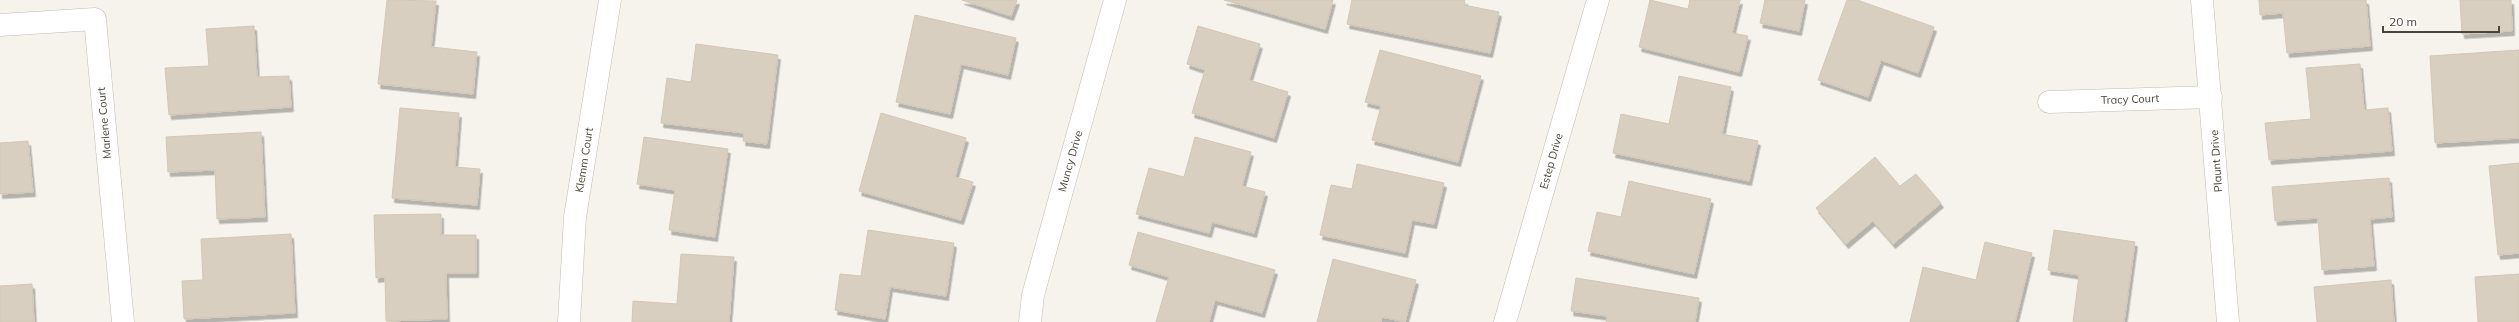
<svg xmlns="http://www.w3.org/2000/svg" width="2519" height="322" font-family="Mulish,sans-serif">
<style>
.building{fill:#d8cfc1;stroke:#d3c7b4;filter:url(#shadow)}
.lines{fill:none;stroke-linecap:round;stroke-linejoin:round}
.minor-casing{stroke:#c2bbae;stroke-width:23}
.minor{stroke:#fff;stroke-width:22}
.labels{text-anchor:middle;stroke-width:3;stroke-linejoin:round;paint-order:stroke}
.street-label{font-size:11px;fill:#4b4439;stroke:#fff}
</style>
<defs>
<filter id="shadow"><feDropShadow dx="2.5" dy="4.5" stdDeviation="0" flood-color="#0004"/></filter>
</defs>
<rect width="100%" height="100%" fill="#f6f3ec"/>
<g class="building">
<polygon points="387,0 436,1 431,47 477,52 473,94 378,84"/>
<polygon points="962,0 1017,0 1011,16"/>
<polygon points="1224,0 1333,0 1325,29"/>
<polygon points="1352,0 1465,0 1464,5 1499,12 1490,53 1347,24"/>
<polygon points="1650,0 1688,9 1690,0 1740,0 1732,33 1748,36 1739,72 1639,47"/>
<polygon points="1765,0 1805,0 1799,31 1760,23"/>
<polygon points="1847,0 1857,0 1934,27 1918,73 1881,60 1868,97 1818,80"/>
<polygon points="2259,0 2366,0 2370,46 2287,53 2283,13 2260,15"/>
<polygon points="2460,0 2511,0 2512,31 2462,34"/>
<polygon points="915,15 1016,38 1008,75 961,64 950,114 896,102"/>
<polygon points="254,26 257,77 289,76 291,107 169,115 165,68 209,66 206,29"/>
<polygon points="1198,26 1260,44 1249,80 1288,92 1274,138 1192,113 1205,70 1187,64"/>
<polygon points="696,44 778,55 767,144 743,141 744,133 661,123 667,78 691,82"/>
<polygon points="1380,50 1481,76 1458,162 1372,140 1381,106 1365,102"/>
<polygon points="2519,50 2519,138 2435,143 2430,56"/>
<polygon points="2360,64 2364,110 2388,108 2392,151 2269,160 2265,123 2311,119 2306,68"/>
<polygon points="1679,76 1731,87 1722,134 1758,141 1749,181 1613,153 1621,114 1669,124"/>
<polygon points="400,108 459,113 455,167 480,169 477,205 392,198"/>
<polygon points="881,113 966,138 955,177 973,182 961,220 859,191"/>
<polygon points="261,132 265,217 217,219 215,170 168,172 166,137"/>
<polygon points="644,137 728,149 715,237 669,230 675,190 637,184"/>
<polygon points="1195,137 1251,152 1242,186 1265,192 1254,233 1212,222 1209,233 1136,214 1149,168 1184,177"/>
<polygon points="28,141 33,192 0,194 0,143"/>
<polygon points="1875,157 1900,186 1916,174 1941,203 1893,244 1873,221 1846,244 1816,208"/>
<polygon points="2519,163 2519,253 2498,255 2489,166"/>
<polygon points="1357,164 1444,183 1434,224 1412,220 1405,253 1320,235 1331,185 1352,189"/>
<polygon points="2389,178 2392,217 2370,219 2374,266 2322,270 2318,218 2275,221 2272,187"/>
<polygon points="1629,181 1711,199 1694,274 1588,251 1597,212 1621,217"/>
<polygon points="441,214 441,235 476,235 476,273 446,273 447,319 386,321 385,277 376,278 374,215"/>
<polygon points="868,230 954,243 946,296 890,287 885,319 835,310 840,274 861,276"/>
<polygon points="2054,230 2135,242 2124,322 2073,322 2079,275 2048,270"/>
<polygon points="1138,232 1275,270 1262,313 1215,300 1209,322 1156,322 1169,277 1129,265"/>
<polygon points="291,234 295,313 184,319 182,281 203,280 201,239"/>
<polygon points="1985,242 2032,253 2015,322 1910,322 1923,267 1976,280"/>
<polygon points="681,254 734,257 729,322 632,322 633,301 677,304"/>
<polygon points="1333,259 1416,280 1405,322 1382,317 1381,322 1317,322"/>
<polygon points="2519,274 2519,322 2478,322 2475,277"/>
<polygon points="1576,278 1699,298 1695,322 1606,322 1607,316 1571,311"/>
<polygon points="2391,280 2394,322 2317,322 2314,287"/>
<polygon points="32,284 34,322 0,322 0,286"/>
</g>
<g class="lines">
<g class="minor-casing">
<g id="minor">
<polyline points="2202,0 2228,322"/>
<polyline points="0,25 95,19 123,322"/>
<polyline points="2049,102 2211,97"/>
<polyline points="569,322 575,217 610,0"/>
<polyline points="1030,322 1033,295 1115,0"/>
<polyline points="1505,322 1598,0"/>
</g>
</g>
<use href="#minor" class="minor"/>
</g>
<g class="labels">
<g class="street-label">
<text transform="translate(2130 99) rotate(-2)" y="4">Tracy Court</text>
<text transform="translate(104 123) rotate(-95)" y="4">Marlene Court</text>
<text transform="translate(584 160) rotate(-81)" y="4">Klemm Court</text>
<text transform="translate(1070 161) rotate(-74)" y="4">Muncy Drive</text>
<text transform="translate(1551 161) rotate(-74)" y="4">Estep Drive</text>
<text transform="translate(2216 161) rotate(-94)" y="4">Plaunt Drive</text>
</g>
</g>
<path d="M2383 26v6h116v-6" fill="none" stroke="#4b4439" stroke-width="2"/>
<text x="2389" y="26" font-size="12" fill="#4b4439" stroke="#ffffff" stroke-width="3" paint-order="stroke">20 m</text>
</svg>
